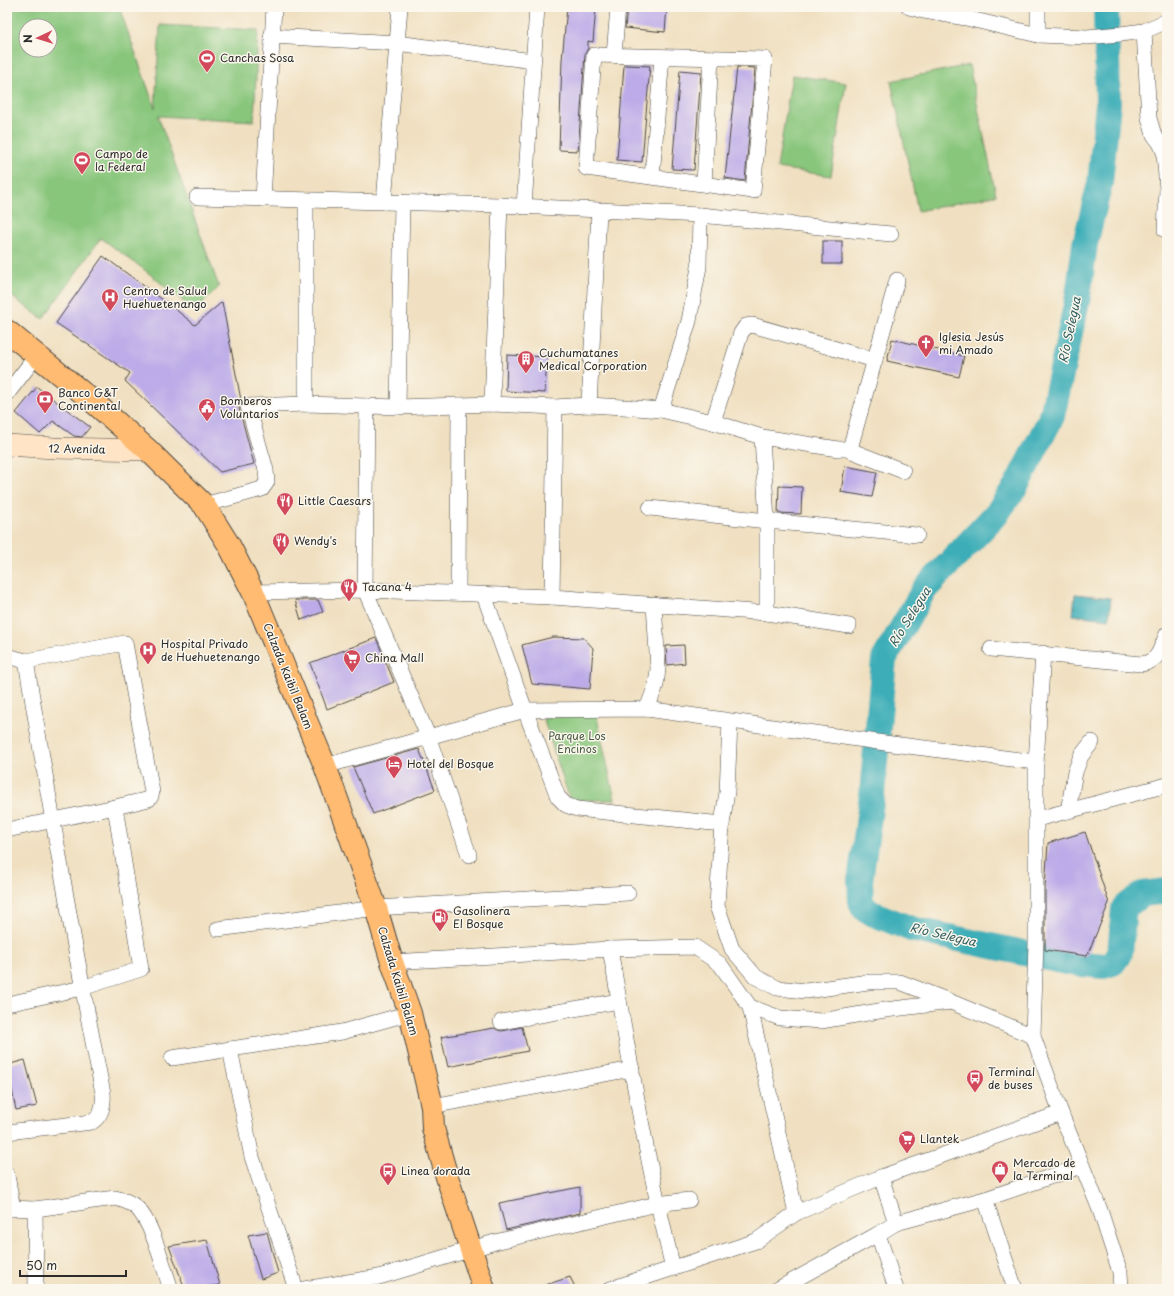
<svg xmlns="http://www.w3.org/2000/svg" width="1174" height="1296" font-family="'Playpen Sans',sans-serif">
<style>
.green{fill:#88c67c;stroke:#5a7854;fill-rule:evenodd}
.water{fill:#3daeb8;stroke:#346c72}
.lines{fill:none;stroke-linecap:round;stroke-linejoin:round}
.river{stroke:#3daeb8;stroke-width:26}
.building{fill:#bcabe8}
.street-casing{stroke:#494642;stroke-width:16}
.secondary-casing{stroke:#494642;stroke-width:22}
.primary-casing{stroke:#494642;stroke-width:24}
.street{stroke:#fff;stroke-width:15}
.secondary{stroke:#ffe4c6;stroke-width:21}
.primary{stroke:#febb71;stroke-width:22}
.labels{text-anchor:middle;stroke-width:3;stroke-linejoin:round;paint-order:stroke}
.poi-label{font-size:11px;fill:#2b2b2b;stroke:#fbf7ec;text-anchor:start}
.street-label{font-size:11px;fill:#2b2b2b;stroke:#fbf7ec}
.park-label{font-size:11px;fill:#475a43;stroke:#fbf7ec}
.water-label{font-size:12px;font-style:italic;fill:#325f63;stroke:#fbf7ec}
</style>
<rect width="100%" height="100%" fill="#fbf7ec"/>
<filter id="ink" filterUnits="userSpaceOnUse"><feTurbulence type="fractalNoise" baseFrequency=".025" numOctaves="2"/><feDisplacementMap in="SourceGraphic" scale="8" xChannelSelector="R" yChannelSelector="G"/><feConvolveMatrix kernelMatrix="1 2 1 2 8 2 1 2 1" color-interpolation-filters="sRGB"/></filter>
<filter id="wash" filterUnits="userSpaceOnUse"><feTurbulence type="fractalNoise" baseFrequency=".012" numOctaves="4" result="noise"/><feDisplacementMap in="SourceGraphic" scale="16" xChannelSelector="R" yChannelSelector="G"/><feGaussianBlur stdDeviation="0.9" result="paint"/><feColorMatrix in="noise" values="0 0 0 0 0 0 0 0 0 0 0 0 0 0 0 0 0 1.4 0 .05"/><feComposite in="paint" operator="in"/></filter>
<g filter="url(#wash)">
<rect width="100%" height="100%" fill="#f0e0c1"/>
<g class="green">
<path d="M7,7H119L155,108L160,25L258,30L254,121L158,116L219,287L195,311L146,271L101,238L43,319L7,293ZM26,26H50V50H26Z"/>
<polygon points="969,65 996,195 918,211 891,81"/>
<polygon points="792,75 846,83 831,176 777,168"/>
<polygon points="596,713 615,800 570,800 543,718"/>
</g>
<polygon class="water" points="1075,594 1111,598 1109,619 1073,615"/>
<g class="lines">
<polyline class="river" points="1106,7 1108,104 1100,183 1085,244 1078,296 1052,416 1016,486 997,513 924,590 884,659 872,795 860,881 861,902 864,908 874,914 911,929 1071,963 1104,966 1113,963 1120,953 1124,908 1142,894 1167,891"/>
</g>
<g id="blocks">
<g class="building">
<polygon points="567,7 596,7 593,42 588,41 588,48 585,54 578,151 559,150 562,60"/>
<polygon points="627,7 667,7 665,32 625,28"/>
<polygon points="624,65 650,66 642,162 617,160"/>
<polygon points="737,67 755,68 745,181 725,178"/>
<polygon points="680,70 701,72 694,170 672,169"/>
<rect x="823" y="241" width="19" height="23"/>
<polygon points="103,256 170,305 195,325 222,302 241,400 239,404 239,408 254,464 220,472 125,381 130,373 56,323"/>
<polygon points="892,339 964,356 959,377 887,361"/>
<polygon points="507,355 547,357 545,393 506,391"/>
<polygon points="37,387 90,427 82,437 74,436 53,421 40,434 16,413"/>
<polygon points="845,466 877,472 872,497 841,492"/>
<polygon points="779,486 802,487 801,514 778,513"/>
<polygon points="295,600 318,600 323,612 301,620"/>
<polygon points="553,637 584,638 593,648 590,689 532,684 522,645"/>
<polygon points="376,638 394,682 327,709 310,663"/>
<polygon points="684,645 685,663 667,665 666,646"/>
<polygon points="419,749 435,790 373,814 353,767"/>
<polygon points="1085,832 1109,903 1087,956 1045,950 1045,888 1048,843"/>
<polygon points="522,1027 528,1051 448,1067 441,1037 494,1028 498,1030 502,1031"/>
<polygon points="25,1060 37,1106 16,1110 7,1065"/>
<polygon points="580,1187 580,1213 506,1230 499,1203"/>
<polygon points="267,1232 278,1273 261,1279 248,1235"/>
<polygon points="207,1240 220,1285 185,1289 169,1246"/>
<polygon points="570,1277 576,1289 539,1289 539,1287"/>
</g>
</g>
</g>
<g filter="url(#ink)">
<use href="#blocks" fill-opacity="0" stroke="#494642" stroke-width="1"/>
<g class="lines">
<g class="street-casing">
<g id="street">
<polyline points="909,7 924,11 966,18 1038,35 1087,37 1120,34 1144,31 1167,21"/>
<polyline points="1144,31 1149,118 1154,135 1160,143 1164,152 1167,189"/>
<polyline points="1038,35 1038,7"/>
<polyline points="271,36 397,43 533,61"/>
<polygon points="594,55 765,59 753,191 586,168"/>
<polyline points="614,55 618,7"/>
<polyline points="652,177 662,57"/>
<polyline points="704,184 711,58"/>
<polyline points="197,197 500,205 700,215 891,234"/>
<polyline points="263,199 274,7"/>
<polyline points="306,200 306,404"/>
<polyline points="384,202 400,7"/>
<polyline points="524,207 537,7"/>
<polyline points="1165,230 1167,189"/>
<polyline points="7,394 37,355"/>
<polyline points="492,404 500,205"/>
<polyline points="589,405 599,211"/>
<polyline points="367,406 365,590 428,736 469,855"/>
<polyline points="398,407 402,203"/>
<polyline points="661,410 689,321 699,267 700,215"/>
<polyline points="713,422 741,333 746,326 752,325 875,360"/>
<polyline points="762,437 767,521 767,613"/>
<polyline points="847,449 851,445 897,280"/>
<polyline points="204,505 262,489 267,482 266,470 248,406 306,404 398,407 492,404 555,407 589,405 623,407 661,410 713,422 762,437 838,449 847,449 903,471"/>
<polyline points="650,508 767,521 917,535"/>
<polyline points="253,592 365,590 552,597 767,613 849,626"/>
<polyline points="458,593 459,405"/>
<polyline points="484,595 525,710 558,797 566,805 577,809 722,824"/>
<polyline points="552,597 555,407"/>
<path d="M991,649L1141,664C1159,662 1160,649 1167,634"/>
<polyline points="1043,653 1036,762 1036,942 1033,1036 1061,1113 1100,1210 1120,1272 1121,1289"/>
<polyline points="7,656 26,661 125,643 152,792 151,796 149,799 115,807 7,830"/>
<polyline points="647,709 656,685 658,669 654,604"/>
<polyline points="730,722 727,792 722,824 717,906 732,949 756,977 777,988 806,991 868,982 900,982 949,1001"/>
<polyline points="325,766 525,710 647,709 892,744 1036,762"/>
<polyline points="1068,811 1075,772 1081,756 1092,742"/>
<polyline points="1037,819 1167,785"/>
<polyline points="218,929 376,908 628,893"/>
<path d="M610,949C629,1056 647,1163 673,1268"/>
<polyline points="392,962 610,949 695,947 720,964 750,1007 780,1018 821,1021 885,1010 951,1002 1033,1036"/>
<polyline points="7,1004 82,988 141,969 115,807"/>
<polyline points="750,1007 796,1213"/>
<polyline points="501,1022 619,1001"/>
<polyline points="230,1049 252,1157 296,1289"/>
<polyline points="172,1058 342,1032 410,1013"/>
<polyline points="432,1106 632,1069"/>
<path d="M7,1132L92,1122C102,1116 104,1103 103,1093C74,949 50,805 26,661"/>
<polyline points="7,1175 13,1209"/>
<polyline points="881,1177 896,1223 878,1234 896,1289"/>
<polyline points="985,1199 1082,1166"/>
<path d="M7,1208L35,1209L115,1198C123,1200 131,1202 137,1208C153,1224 163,1267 171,1289"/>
<polyline points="35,1209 36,1289"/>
<polyline points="896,1223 985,1199 1015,1289"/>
<polyline points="304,1289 379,1277 495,1242 657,1204 689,1200"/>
<polyline points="610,1289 756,1241 796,1213 881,1177 1061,1113"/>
<polyline points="778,1289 878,1234"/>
</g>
</g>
<g class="secondary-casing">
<polyline id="secondary" points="7,445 54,448 148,450"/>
</g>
<g class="primary-casing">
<polyline id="primary" points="7,331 90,399 148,450 204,505 229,545 253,592 325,766 376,908 392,962 410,1013 432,1106 433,1128 447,1177 484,1289"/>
</g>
<use href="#street" class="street"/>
<use href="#secondary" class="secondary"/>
<use href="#primary" class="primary"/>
</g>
</g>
<defs>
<g id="stadium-pin" transform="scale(0.9)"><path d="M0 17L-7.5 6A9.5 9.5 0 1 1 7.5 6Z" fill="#d1495b" stroke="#fbf7ec"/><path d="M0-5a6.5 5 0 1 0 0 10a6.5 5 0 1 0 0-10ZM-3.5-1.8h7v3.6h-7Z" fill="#fff"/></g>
<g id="hospital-pin" transform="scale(0.9)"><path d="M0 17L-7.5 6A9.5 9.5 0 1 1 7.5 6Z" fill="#d1495b" stroke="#fbf7ec"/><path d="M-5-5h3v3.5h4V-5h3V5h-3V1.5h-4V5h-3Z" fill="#fff"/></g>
<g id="church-pin" transform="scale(0.9)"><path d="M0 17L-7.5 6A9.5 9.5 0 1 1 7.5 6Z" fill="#d1495b" stroke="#fbf7ec"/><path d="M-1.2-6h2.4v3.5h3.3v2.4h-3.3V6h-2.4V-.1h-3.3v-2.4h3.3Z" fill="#fff"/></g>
<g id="building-pin" transform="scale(0.9)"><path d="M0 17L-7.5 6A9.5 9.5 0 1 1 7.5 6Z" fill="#d1495b" stroke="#fbf7ec"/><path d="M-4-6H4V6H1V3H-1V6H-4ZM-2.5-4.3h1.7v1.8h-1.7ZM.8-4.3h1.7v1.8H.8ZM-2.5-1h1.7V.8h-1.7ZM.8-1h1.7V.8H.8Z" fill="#fff"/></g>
<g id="bank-pin" transform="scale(0.9)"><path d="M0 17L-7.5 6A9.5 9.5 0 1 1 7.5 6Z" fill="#d1495b" stroke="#fbf7ec"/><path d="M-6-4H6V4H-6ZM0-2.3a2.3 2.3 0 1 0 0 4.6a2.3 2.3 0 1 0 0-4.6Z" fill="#fff"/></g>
<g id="civic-pin" transform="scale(0.9)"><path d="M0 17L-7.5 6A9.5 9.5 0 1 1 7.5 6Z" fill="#d1495b" stroke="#fbf7ec"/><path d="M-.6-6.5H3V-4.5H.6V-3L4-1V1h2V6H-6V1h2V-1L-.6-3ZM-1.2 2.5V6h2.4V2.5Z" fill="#fff"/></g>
<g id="restaurant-pin" transform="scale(0.9)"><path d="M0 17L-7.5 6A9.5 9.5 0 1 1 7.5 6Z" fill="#d1495b" stroke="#fbf7ec"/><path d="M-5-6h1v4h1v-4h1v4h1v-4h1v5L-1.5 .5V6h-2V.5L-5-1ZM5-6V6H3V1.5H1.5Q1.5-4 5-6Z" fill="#fff"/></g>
<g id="supermarket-pin" transform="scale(0.9)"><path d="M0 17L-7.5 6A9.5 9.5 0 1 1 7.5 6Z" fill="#d1495b" stroke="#fbf7ec"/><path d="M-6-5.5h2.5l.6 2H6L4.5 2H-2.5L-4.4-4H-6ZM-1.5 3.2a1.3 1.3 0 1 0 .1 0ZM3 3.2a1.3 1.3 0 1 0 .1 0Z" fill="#fff"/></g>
<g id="hotel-pin" transform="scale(0.9)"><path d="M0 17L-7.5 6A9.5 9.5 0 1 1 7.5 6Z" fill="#d1495b" stroke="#fbf7ec"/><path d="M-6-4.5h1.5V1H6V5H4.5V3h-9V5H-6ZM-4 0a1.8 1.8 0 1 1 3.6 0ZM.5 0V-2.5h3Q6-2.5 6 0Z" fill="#fff"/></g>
<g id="fuel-pin" transform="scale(0.9)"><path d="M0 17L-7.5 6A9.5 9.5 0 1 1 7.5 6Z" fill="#d1495b" stroke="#fbf7ec"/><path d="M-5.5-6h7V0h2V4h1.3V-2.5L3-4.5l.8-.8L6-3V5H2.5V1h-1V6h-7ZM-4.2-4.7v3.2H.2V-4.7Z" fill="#fff"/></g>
<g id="bus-pin" transform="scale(0.9)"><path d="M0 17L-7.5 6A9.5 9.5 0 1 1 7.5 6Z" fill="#d1495b" stroke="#fbf7ec"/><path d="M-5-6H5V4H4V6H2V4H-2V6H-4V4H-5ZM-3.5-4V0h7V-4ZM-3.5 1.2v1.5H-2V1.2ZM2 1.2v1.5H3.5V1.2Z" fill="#fff"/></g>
<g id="shop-pin" transform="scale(0.9)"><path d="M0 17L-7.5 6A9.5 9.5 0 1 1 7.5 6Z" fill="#d1495b" stroke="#fbf7ec"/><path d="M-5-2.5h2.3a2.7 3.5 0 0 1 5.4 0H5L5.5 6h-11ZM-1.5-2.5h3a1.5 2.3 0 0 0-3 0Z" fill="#fff"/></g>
</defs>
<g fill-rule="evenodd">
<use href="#stadium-pin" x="207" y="58"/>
<use href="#stadium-pin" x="82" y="160"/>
<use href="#hospital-pin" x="110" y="297"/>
<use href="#church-pin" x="926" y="343"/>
<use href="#building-pin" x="526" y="359"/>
<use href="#bank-pin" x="45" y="399"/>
<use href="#civic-pin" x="207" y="407"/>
<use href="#restaurant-pin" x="285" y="501"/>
<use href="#restaurant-pin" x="281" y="541"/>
<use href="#restaurant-pin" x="349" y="587"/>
<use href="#hospital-pin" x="148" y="650"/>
<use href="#supermarket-pin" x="352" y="658"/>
<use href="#hotel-pin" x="394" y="764"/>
<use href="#fuel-pin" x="440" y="917"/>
<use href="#bus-pin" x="975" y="1078"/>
<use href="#supermarket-pin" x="907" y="1139"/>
<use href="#shop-pin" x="1000" y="1169"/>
<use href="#bus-pin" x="388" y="1171"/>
</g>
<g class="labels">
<g class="poi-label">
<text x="220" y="62">Canchas Sosa</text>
<text x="95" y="158">Campo de<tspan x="95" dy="13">la Federal</tspan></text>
<text x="123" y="295">Centro de Salud<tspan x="123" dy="13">Huehuetenango</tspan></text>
<text x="939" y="341">Iglesia Jesús<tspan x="939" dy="13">mi Amado</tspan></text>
<text x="539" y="357">Cuchumatanes<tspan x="539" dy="13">Medical Corporation</tspan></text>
<text x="58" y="397">Banco G&amp;T<tspan x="58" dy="13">Continental</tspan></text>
<text x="220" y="405">Bomberos<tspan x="220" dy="13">Voluntarios</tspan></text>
<text x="298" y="505">Little Caesars</text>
<text x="294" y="545">Wendy's</text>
<text x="362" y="591">Tacana 4</text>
<text x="161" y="648">Hospital Privado<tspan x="161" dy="13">de Huehuetenango</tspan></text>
<text x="365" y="662">China Mall</text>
<text x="407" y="768">Hotel del Bosque</text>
<text x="453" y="915">Gasolinera<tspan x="453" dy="13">El Bosque</tspan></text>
<text x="988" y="1076">Terminal<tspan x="988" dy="13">de buses</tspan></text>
<text x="920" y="1143">Llantek</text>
<text x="1013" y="1167">Mercado de<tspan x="1013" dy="13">la Terminal</tspan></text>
<text x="401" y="1175">Linea dorada</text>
</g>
<g class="street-label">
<text transform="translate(77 449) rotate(1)" y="4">12 Avenida</text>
<text transform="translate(288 676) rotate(68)" y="4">Calzada Kaibil Balam</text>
<text transform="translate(398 981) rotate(73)" y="4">Calzada Kaibil Balam</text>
</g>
<g class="park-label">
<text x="577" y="740">Parque Los<tspan x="577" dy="13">Encinos</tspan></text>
</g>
<g class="water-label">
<text transform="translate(1070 330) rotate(-78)" y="4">Río Selegua</text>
<text transform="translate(910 617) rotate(-58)" y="4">Río Selegua</text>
<text transform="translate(943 935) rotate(13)" y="4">Río Selegua</text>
</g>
</g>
<rect width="1174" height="1296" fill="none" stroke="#fbf7ec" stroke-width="24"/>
<g transform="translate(38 38) rotate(266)"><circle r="19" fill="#fbf7ec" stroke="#a8a59f"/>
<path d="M0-3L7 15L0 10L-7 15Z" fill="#d1495b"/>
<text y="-6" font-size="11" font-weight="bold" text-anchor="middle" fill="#2b2b2b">N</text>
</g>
<path d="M20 1270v6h106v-6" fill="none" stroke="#2b2b2b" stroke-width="2"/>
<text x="26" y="1270" font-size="12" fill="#2b2b2b" stroke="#fbf7ec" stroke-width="3" paint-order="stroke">50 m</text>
</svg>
